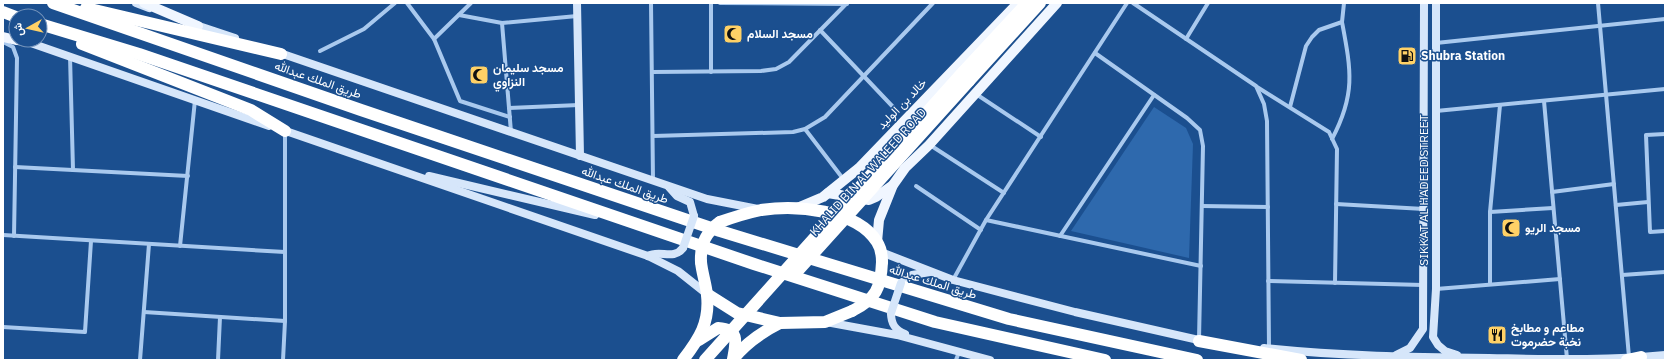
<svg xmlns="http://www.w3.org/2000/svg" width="1668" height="363" font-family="'IBM Plex Sans',Vazirmatn,sans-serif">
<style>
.green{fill:#2e69ad}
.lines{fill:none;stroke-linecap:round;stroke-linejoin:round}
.street{stroke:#a9c9ee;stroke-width:4}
.secondary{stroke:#d6e6fa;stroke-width:8}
.primary{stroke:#f0f6ff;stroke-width:10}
.highway{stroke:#fff;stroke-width:12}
.secondary-bridge{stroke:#d6e6fa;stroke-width:8}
.highway-bridge{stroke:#fff;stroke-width:12}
.labels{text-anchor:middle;stroke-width:3;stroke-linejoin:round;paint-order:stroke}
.poi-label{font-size:12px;font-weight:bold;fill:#fff;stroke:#1b4f8f;text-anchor:start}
.street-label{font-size:12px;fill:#fff;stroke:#1b4f8f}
</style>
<rect width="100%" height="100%" fill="#1b4f8f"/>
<polygon class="green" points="1154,107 1186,128 1193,144 1189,258 1071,231"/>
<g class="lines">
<g class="street">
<polyline points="407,3 434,39 460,101 510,117"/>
<polyline points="651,3 653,181"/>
<polyline points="711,3 711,72"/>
<polyline points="720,3 847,4"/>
<polyline points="1133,3 1256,86 1264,104 1267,121 1269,348"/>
<polyline points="1598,3 1629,357"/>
<polyline points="459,15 502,23 577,16"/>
<polyline points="502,23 511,132"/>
<polyline points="820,30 894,108"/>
<polyline points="434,39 471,3"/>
<polyline points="1186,39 1208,3"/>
<polyline points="3,42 13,47 17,58 14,236"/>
<polyline points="1436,43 1665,19"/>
<polyline points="320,51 364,29 395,3"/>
<polyline points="1095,53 1187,118 1200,130 1203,146 1199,340"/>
<polyline points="70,56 73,170"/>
<polyline points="652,72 761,71 776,69 789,62 847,3"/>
<polyline points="1257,87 1329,132 1337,149 1335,283"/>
<polyline points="976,94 1041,137"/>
<polyline points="1544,101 1567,359"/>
<polyline points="1290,107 1306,46 1312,37 1319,30 1342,22 1344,3"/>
<polyline points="509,108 579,105"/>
<polyline points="1436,111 1665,89"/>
<polyline points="805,129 844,180"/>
<polyline points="1665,134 1646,135 1650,232 1665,231"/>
<polyline points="653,136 793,132 805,129 825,117 933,3"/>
<path d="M1332,139C1356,94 1351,70 1342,22"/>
<polyline points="930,145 1004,193"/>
<polyline points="15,167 188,176"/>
<polyline points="916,186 981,230"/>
<polyline points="1552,192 1614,184"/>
<polyline points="1336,204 1424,209"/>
<polyline points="1616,205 1648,202"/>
<polyline points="1202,206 1268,207"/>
<polyline points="1490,212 1553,208"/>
<polyline points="986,220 1201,266"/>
<polyline points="3,235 285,252"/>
<polyline points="1060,236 1154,95"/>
<polyline points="180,246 195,100"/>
<polyline points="1622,275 1665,272"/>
<polyline points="953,280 986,220 1127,3"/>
<polyline points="1268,281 1423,285"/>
<polyline points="1490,284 1490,212 1500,105"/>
<polyline points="1436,289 1560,279"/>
<polyline points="144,312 285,321"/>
<polyline points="3,327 85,332 91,241"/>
<polyline points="140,360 149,244"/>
<polyline points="218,360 220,317"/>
<polyline points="283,360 285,321 285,132"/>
<polyline points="956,360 959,352"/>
</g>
<g class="secondary">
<polyline points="136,3 149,8"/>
<polyline points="577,3 580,156"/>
<polyline points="1436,3 1436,289 1433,337 1438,345 1445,351 1457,355"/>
<polyline points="193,24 235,38"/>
<polyline points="25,41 269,126"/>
<polyline points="277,52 707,199 758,209"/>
<polyline points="280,129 648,256 678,271 707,294"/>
<polyline points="429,176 595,215"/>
<polyline points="669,187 677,196 690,202 694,216"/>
<polyline points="881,252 953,280 1075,312 1203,341"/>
<path d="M648,256C660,249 673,261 683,248"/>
<polyline points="901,283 912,275 930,272"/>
<path d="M891,313C891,324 895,330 905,334"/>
<polyline points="826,322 897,335 990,360"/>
<path d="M1264,348C1339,356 1414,357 1489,358C1547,359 1607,361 1665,355"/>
<polyline points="1396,355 1410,348 1423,329 1424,3"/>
</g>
<g class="primary">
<polyline points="144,3 198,26"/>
<polyline points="3,37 16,40"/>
<polyline points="18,40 31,42"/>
<polyline points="828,193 869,200 876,197 893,185"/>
<polyline points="797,208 823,197 859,168 1018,3"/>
<polyline points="877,242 879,220 893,185 905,168 929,145 1057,3"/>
</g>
<g class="highway">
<polyline points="53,3 361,110 720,231 1009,319 1197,360"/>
<polyline points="86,8 281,54"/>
<polyline points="3,12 16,17"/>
<polyline points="40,24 139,54 754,264 935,322 1105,360"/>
<polyline points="82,44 251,110 285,131"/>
<polyline points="963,72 1027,3"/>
<polyline points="969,81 1040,3"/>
<path d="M720,222C734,217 747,213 761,210C795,205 857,209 877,242C881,248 882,256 882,262"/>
<polyline points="707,294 737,313 780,323 825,322 852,311"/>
<path d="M699,340L718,328C740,329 736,343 733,359"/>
<polyline points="1199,341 1301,360"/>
<path d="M734,358C747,342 762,332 780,323"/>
<path d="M683,360C699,339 710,323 707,295C706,284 702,273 701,262"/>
<polyline points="1627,360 1641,357"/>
</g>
<g class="secondary-bridge">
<polyline points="683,248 694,216"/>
<polyline points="891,313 901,283"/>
</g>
<g class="highway-bridge">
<path d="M701,262C700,244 706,232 720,222"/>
<polyline points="794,275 969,81"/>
<path d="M852,311C876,299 881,288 882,262"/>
<polyline points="705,360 963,72"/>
</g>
</g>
<defs>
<g id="mosque-square" transform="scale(1)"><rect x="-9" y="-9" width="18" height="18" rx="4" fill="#ffd166" stroke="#1b4f8f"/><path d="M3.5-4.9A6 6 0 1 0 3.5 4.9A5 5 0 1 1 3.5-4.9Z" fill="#111"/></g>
<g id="fuel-square" transform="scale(1)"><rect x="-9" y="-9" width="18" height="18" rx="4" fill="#ffd166" stroke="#1b4f8f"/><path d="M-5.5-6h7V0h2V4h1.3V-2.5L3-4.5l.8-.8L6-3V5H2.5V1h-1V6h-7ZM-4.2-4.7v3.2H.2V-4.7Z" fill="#111"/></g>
<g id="restaurant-square" transform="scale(1)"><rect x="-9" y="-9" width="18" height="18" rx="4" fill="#ffd166" stroke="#1b4f8f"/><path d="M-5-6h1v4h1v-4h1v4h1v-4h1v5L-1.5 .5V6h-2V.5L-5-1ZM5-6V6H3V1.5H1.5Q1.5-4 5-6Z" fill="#111"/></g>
</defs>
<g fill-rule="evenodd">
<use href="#mosque-square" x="733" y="34"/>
<use href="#fuel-square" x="1407" y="56"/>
<use href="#mosque-square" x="479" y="75"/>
<use href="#mosque-square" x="1511" y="228"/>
<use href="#restaurant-square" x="1497" y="335"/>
</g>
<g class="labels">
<g class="poi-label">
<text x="747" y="38">مسجد السلام</text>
<text x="1421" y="60">Shubra Station</text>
<text x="493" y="72">مسجد سليمان<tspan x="493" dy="14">النزاوي</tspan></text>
<text x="1525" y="232">مسجد الريو</text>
<text x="1511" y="332">مطاعم و مطابخ<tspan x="1511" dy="14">نخبة حضرموت</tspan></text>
</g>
<g class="street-label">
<text transform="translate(318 80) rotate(19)" y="4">طريق الملك عبدالله</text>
<text transform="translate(902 104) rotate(-46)" y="4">خالد بن الوليد</text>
<text transform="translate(868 172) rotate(-48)" y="4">KHALID BIN AL WALEED ROAD</text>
<text transform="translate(625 185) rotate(19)" y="4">طريق الملك عبدالله</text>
<text transform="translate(1424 190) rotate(-90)" y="4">SIKKAT AL HADEED STREET</text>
<text transform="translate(933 282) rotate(17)" y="4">طريق الملك عبدالله</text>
</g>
</g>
<rect width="1668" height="363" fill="none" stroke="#ffffff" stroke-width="8"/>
<g transform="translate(28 28) rotate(262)"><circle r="19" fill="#1b4f8f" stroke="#7695bc"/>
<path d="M0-3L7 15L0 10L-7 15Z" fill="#ffd166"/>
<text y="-6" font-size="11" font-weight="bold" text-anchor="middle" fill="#ffffff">ش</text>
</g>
</svg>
